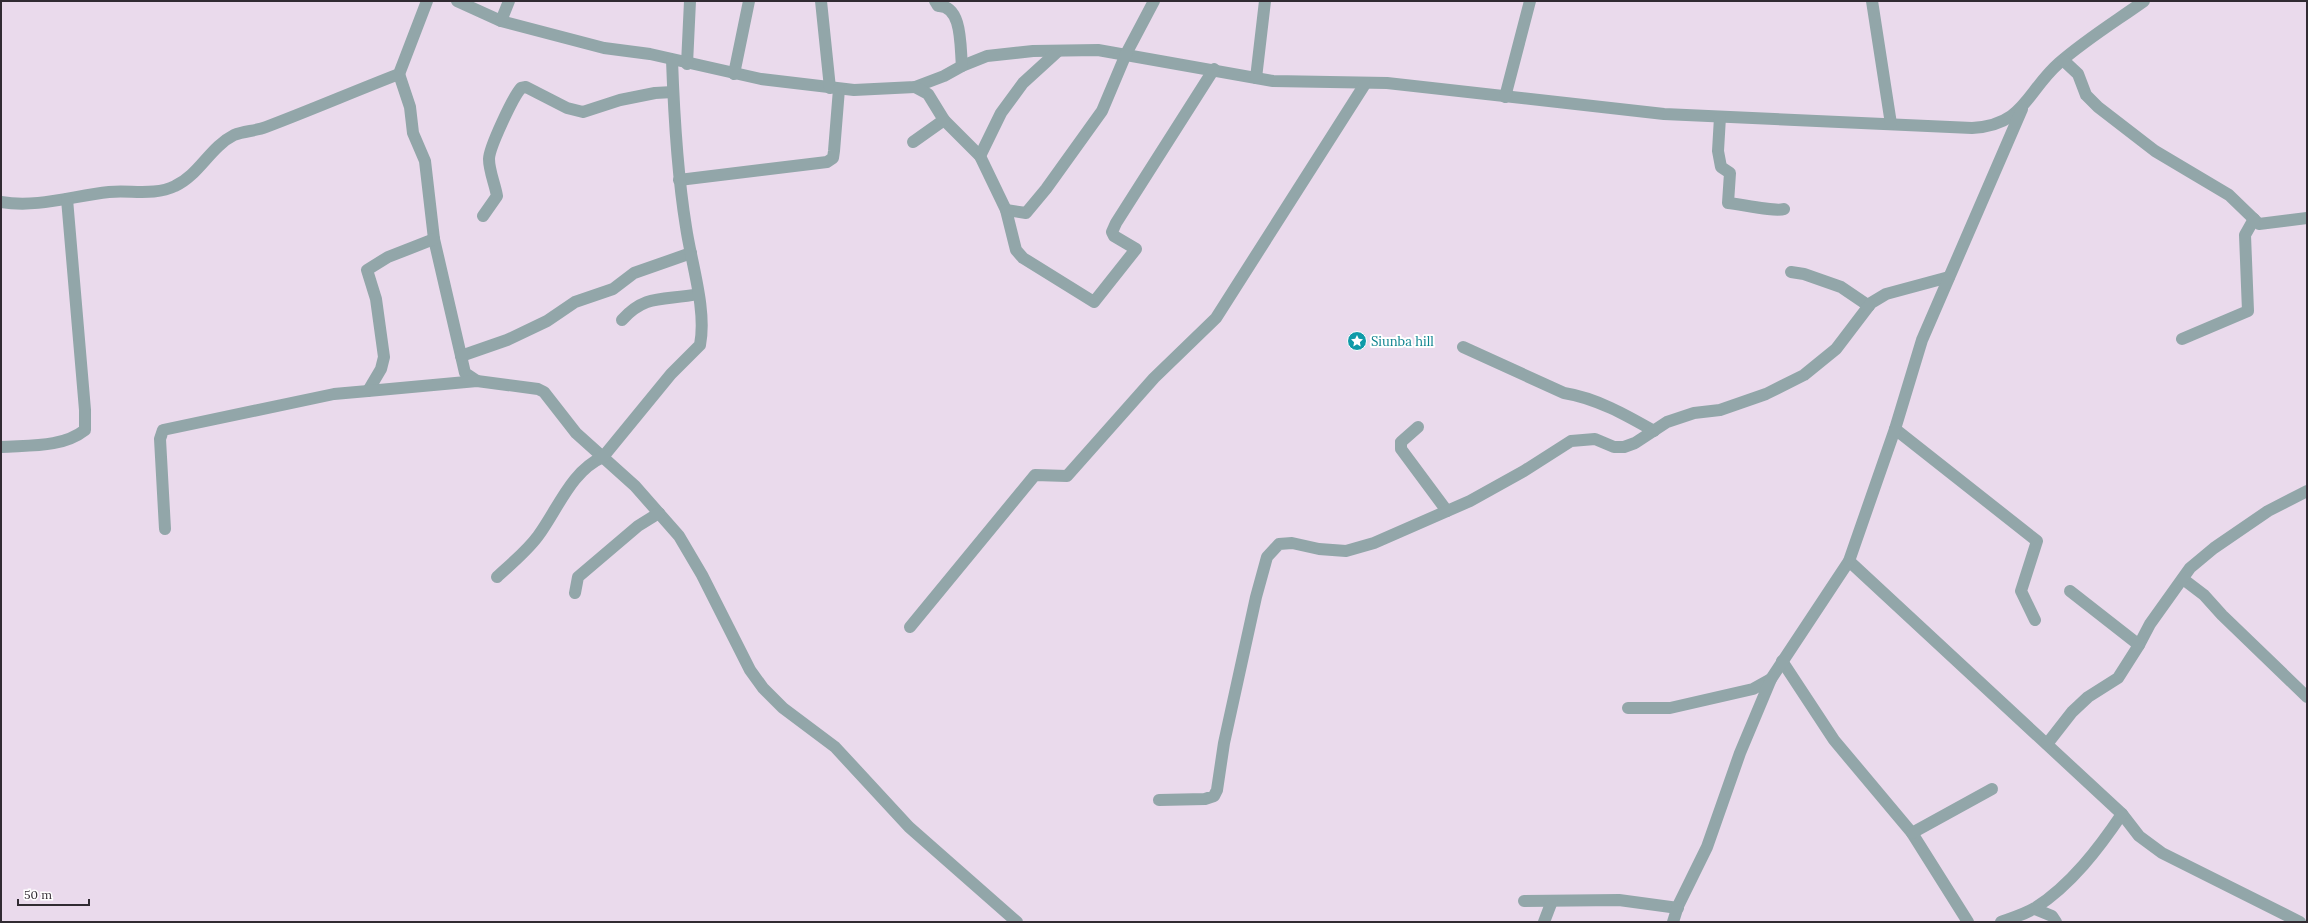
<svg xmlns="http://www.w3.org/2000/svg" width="2308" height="923" font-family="Lora,serif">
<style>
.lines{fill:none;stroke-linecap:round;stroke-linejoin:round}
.minor{stroke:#92a6a9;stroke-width:12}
.labels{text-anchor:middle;stroke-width:4;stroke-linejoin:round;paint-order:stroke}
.culture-label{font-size:13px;fill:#0d838f;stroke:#fff;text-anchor:start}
</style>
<rect width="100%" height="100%" fill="#eadaec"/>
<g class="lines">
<g class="minor">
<path d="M457,1L501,21L604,48L650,54L761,79L854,90L915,87L944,76L962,66L987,56L1033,51L1098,50L1273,81L1387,83L1664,114L1972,128C2025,125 2026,92 2059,63C2085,40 2116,21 2144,1"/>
<polyline points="821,1 830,88"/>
<path d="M935,1L938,6C963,5 960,48 962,66"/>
<polyline points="1872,1 1891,124"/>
<polyline points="501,21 509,1"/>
<polyline points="2063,60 2078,74 2086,95 2098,107 2155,151 2229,195 2259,224 2307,218"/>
<polyline points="687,64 690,1"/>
<polyline points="399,74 410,107 413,133 425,161 434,239 465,373 477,381"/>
<polyline points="734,74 749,1"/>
<polyline points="1256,78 1265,1"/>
<polyline points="1505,97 1530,1"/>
<path d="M1720,117L1718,151L1721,167L1730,173L1728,203C1740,204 1775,212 1784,209"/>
<polyline points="944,120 980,156 1006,210 1016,250 1023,258 1094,302 1136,249 1114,236 1112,232 1116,223 1214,69"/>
<polyline points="913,142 944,120 928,94 915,87"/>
<polyline points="980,156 1001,113 1023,83 1057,52"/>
<polyline points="679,180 827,162 833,158 834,151 839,89"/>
<path d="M1,202C38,208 72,196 109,192C131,190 155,196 175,186C199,175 210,147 234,135C244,131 256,131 266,127C311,110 355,91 399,74L427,1"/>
<polyline points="1006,210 1026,213 1046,189 1102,111 1126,54 1154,1"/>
<path d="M483,216L497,196C495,184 489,171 489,159C489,148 513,97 521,88L526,87L567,108L583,112L620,100L655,93L673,92"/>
<polyline points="1791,272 1804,274 1841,287 1869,306"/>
<path d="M622,320C646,293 665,301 698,294"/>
<polyline points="2182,339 2248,311 2245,235 2254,219"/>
<path d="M1463,347L1564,393C1596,398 1626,415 1654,431"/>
<polyline points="461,356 507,340 547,321 575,302 613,289 634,273 691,253"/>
<polyline points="368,391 381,369 384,357 376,299 367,270 388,257 434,239"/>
<polyline points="1418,427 1401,442 1401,449 1447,511"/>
<polyline points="1895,429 2037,541 2021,591 2035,620"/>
<path d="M1,447C29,445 62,448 85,430V410L67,199"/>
<polyline points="165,529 160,439 163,430 334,394 368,391 477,381 538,389 544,392 576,433 635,486 679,536 702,575 750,670 763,688 783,708 835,747 909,827 1017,922"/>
<polyline points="1849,561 2122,814 2139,836 2162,853 2300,922"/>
<path d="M497,577C511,564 527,551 538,536C558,509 571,471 603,457L671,374L700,345C707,310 691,262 686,227C677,172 674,116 672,60"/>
<polyline points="2183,579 2204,595 2222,615 2307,697"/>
<polyline points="575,593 578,577 638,526 659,513"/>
<polyline points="910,627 1035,475 1067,476 1154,378 1216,318 1365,84"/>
<polyline points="2139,645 2150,624 2190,568 2214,548 2268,511 2307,491"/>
<polyline points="1782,661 1834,740 1912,833 1968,922"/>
<polyline points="1628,708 1670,708 1753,689 1771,679"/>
<polyline points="2047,744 2072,712 2088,697 2118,678 2139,645 2070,591"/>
<polyline points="1159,800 1205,799 1214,796 1217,790 1224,743 1256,597 1267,557 1279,544 1292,543 1319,549 1346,551 1374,543 1470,501 1524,471 1571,441 1595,439 1614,447 1624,447 1635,443 1667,422 1694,413 1720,410 1766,394 1804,375 1836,349 1871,303 1886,294 1949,277"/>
<polyline points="1912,833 1992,789"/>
<polyline points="1524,901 1619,900 1678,908"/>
<polyline points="2035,909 2052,916 2056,922"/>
<polyline points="1544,922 1552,901"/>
<polyline points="1673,922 1678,906 1707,847 1740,753 1771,679 1849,561 1895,429 1922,340 2022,109"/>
<path d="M2001,922C2012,918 2025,914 2035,908C2071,885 2099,848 2122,814"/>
</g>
</g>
<defs>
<g id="sight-disc" transform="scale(1)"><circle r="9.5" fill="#0f9aa8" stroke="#fff"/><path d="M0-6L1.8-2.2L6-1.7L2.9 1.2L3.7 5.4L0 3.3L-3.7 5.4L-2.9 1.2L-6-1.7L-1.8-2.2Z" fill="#fff"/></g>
</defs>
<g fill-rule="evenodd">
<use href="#sight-disc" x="1357" y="341"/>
</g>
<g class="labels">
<g class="culture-label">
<text x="1371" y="346">Siunba hill</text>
</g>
</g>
<rect width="2308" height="923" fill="none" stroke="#312b32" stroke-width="4"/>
<path d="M18 899v6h71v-6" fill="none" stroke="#312b32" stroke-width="2"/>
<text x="24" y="899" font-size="12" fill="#312b32" stroke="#ffffff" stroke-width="3" paint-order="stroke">50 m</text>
</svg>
